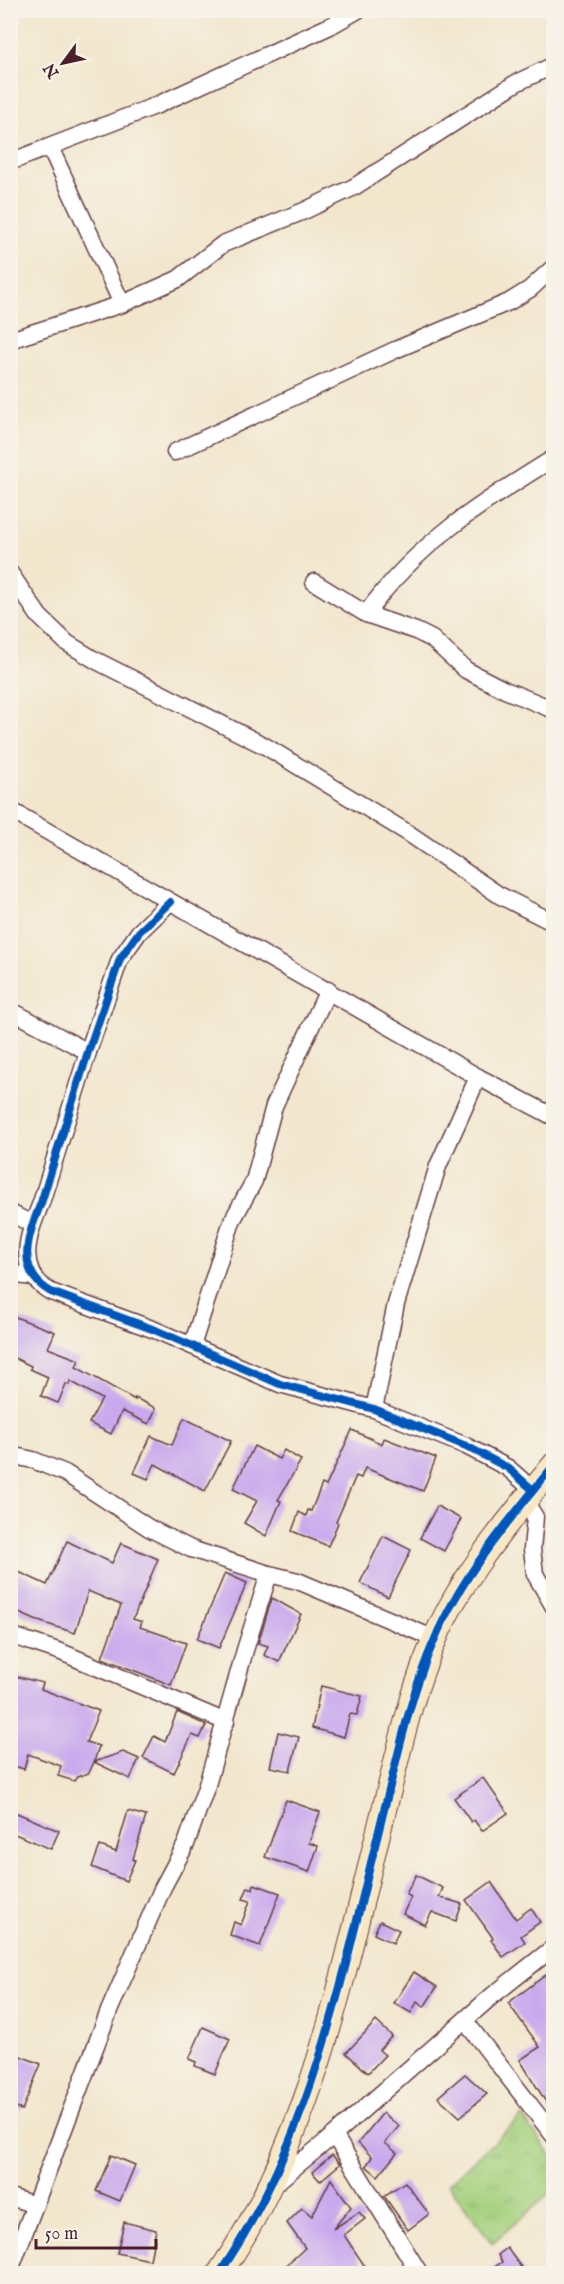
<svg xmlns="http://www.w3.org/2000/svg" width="564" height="2284" font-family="'IM FELL English',serif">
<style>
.grass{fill:url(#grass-tufts);stroke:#777854;stroke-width:1.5}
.building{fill:#c9a9ed}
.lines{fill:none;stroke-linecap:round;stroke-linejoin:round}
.street-casing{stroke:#633d43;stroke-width:19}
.secondary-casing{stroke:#633d43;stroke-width:26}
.street{stroke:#fff;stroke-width:16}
.secondary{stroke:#f9e7c3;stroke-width:24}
.cycleway-casing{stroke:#f7f3e8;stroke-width:11}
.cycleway{stroke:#0057b8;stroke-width:8}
</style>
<defs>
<pattern id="grass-tufts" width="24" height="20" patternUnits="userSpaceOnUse" patternTransform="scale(1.5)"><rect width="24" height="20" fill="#a4d07d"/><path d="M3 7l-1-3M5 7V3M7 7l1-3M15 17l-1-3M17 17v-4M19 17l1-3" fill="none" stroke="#8fb26c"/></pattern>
</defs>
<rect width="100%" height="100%" fill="#f7f3e8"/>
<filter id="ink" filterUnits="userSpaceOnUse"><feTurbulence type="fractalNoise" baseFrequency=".0167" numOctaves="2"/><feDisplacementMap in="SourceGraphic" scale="12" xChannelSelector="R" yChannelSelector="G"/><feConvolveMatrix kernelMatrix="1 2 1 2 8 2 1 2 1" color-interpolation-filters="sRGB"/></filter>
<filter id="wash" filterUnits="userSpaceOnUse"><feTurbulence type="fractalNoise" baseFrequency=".008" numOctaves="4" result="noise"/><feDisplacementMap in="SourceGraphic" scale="24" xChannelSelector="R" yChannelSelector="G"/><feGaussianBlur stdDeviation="1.35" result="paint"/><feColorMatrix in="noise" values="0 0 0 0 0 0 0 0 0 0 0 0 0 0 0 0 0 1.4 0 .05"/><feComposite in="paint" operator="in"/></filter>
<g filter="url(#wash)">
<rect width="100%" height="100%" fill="#f2e6cd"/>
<polygon class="grass" points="522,2116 553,2158 553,2191 492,2243 448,2184"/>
<g id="blocks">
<g class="building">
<polygon points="10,1315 55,1332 48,1348 79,1360 76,1367 135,1400 135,1398 156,1408 149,1424 122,1411 111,1434 89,1423 102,1399 70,1381 69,1385 66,1384 58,1403 41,1396 48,1377 30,1369 31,1366 10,1356"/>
<polygon points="184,1418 231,1441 205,1491 155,1464 148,1479 134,1473 151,1436 172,1445"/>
<polygon points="352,1430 382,1444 384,1438 436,1458 423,1491 365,1468 361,1478 356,1476 336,1522 338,1523 328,1546 292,1531 299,1512 306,1516 308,1510 311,1511 322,1484 326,1486"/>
<polygon points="254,1446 279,1459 284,1450 301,1460 278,1500 281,1501 266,1536 244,1523 257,1501 233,1489"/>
<polygon points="437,1506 461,1519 444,1551 420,1538"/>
<polygon points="383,1536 411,1550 388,1597 360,1583"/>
<polygon points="67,1541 112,1563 121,1543 158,1559 133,1619 142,1622 140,1627 186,1643 171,1685 102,1658 121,1605 88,1591 75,1633 35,1620 10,1609 10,1568 47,1585"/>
<polygon points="225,1573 247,1583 219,1648 197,1639"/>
<polygon points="272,1598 301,1614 279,1662 264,1655 268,1646 258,1643"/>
<polygon points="10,1675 43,1683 41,1689 99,1711 86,1742 99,1746 94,1762 123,1752 139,1759 130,1779 94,1762 89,1773 77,1777 74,1781 58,1776 61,1766 28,1754 24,1769 10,1765"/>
<polygon points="321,1686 362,1696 357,1715 350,1714 344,1737 312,1728"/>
<polygon points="177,1712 206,1725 200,1738 192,1735 174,1773 143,1758 154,1736 165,1742"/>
<polygon points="278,1732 299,1737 290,1771 270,1767"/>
<polygon points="483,1778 508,1813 482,1831 474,1820 471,1822 454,1798"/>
<polygon points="286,1800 320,1812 309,1843 318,1846 309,1872 265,1857"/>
<polygon points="10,1810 59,1831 51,1849 10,1832"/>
<polygon points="128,1811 146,1816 133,1859 135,1860 126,1881 92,1867 100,1846 116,1852"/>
<polygon points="416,1875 443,1888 439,1897 462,1904 456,1921 432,1912 425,1925 403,1914 411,1897 406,1894"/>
<polygon points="491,1882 516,1919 531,1908 540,1922 521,1936 525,1942 503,1957 491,1940 493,1938 466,1900"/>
<polygon points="254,1884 280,1893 260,1946 230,1935 234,1922 241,1925 250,1901 243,1899 248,1887 253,1889"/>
<polygon points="380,1921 399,1930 393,1943 374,1934"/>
<polygon points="554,1969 554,2115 520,2060 540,2047 508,2003"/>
<polygon points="414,1972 437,1987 424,2007 417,2002 411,2013 394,2003"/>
<polygon points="376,2021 392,2036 379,2050 385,2055 368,2073 346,2053"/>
<polygon points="203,2027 230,2039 215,2074 195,2066 196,2062 189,2059"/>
<polygon points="10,2052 41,2064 22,2110 10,2106"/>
<polygon points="465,2074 487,2094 460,2117 438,2097"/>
<polygon points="383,2113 399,2126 385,2143 397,2153 378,2176 366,2166 372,2157 358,2143"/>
<polygon points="111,2155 135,2165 120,2201 96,2191"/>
<polygon points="332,2155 340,2164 320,2181 312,2172"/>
<polygon points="331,2179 351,2207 333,2229 359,2212 365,2219 344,2235 370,2274 277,2274 305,2248 287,2223 302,2208 312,2216"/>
<polygon points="405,2182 429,2214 408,2230 384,2196"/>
<polygon points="124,2222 156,2230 150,2260 117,2253"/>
<polygon points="507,2248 526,2274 484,2274 502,2262 498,2255"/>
</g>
</g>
</g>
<g filter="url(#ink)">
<use href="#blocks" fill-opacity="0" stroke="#633d43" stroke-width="1.5"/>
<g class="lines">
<g class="street-casing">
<g id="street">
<polyline points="50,147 122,304"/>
<polyline points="10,162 155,106 330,26 358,10"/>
<polyline points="10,340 122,304 178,279 223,244 304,211 354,187 516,83 554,65"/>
<polyline points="175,452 395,350 509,302 530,289 554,267"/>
<polyline points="10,573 39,616 67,643 95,660 265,746 408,833 499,895 554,923"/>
<polyline points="314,582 366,614 416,631 432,639 466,670 505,690 554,710"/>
<path d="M366,614C416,544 481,503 554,458"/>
<polyline points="10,810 478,1077 554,1117"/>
<path d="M170,902L139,932L120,959L88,1052L41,1203C28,1235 14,1271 51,1292L155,1330L280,1384L374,1409L466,1446L508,1468L533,1490"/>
<polyline points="10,1010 88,1052"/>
<polyline points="10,1213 32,1224"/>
<polyline points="10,1274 33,1277"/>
<polyline points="192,1346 232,1221 254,1181 274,1106 328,990"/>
<polyline points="374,1409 396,1304 438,1166 478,1077"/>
<polyline points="10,1455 33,1460 65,1473 149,1528 191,1549 269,1574 298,1581 435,1639"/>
<polyline points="525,1501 535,1517 532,1549 535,1574 554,1607"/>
<polyline points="10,1635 61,1652 226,1722"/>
<polyline points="465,2021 554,2136"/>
<polyline points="334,2135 420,2274"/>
<polyline points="273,2185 334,2135 492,1996 554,1947"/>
<polyline points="10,2197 35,2205"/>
<polyline points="10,2270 109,2011 163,1887 186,1844 207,1785 245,1650 269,1574"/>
</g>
</g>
<g class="secondary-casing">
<path id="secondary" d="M219,2274C315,2135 345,1962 386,1802C400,1747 411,1693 434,1641C461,1576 510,1519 554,1465"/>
</g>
<use href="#street" class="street"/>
<use href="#secondary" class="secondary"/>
<g class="cycleway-casing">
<g id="cycleway">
<path d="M170,902L139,932L120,959L88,1052L41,1203C28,1235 14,1271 51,1292L155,1330L280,1384L374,1409L466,1446L508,1468L533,1490"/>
<path d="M219,2274C315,2135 345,1962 386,1802C400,1747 411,1693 434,1641C461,1576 510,1519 554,1465"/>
</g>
</g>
<use href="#cycleway" class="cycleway"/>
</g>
</g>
<rect width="564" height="2284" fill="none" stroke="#f7f3e8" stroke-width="36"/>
<g transform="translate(63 63) rotate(237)" stroke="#f7f3e8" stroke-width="4.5" paint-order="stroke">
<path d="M0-4.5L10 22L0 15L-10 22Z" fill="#4a1f2b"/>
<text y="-9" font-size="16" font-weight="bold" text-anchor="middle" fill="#4a1f2b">N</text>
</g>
<path d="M36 2239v9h120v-9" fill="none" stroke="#4a1f2b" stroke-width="3"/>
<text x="45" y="2239" font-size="18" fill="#4a1f2b" stroke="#f7f3e8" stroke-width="4.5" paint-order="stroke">50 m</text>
</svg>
